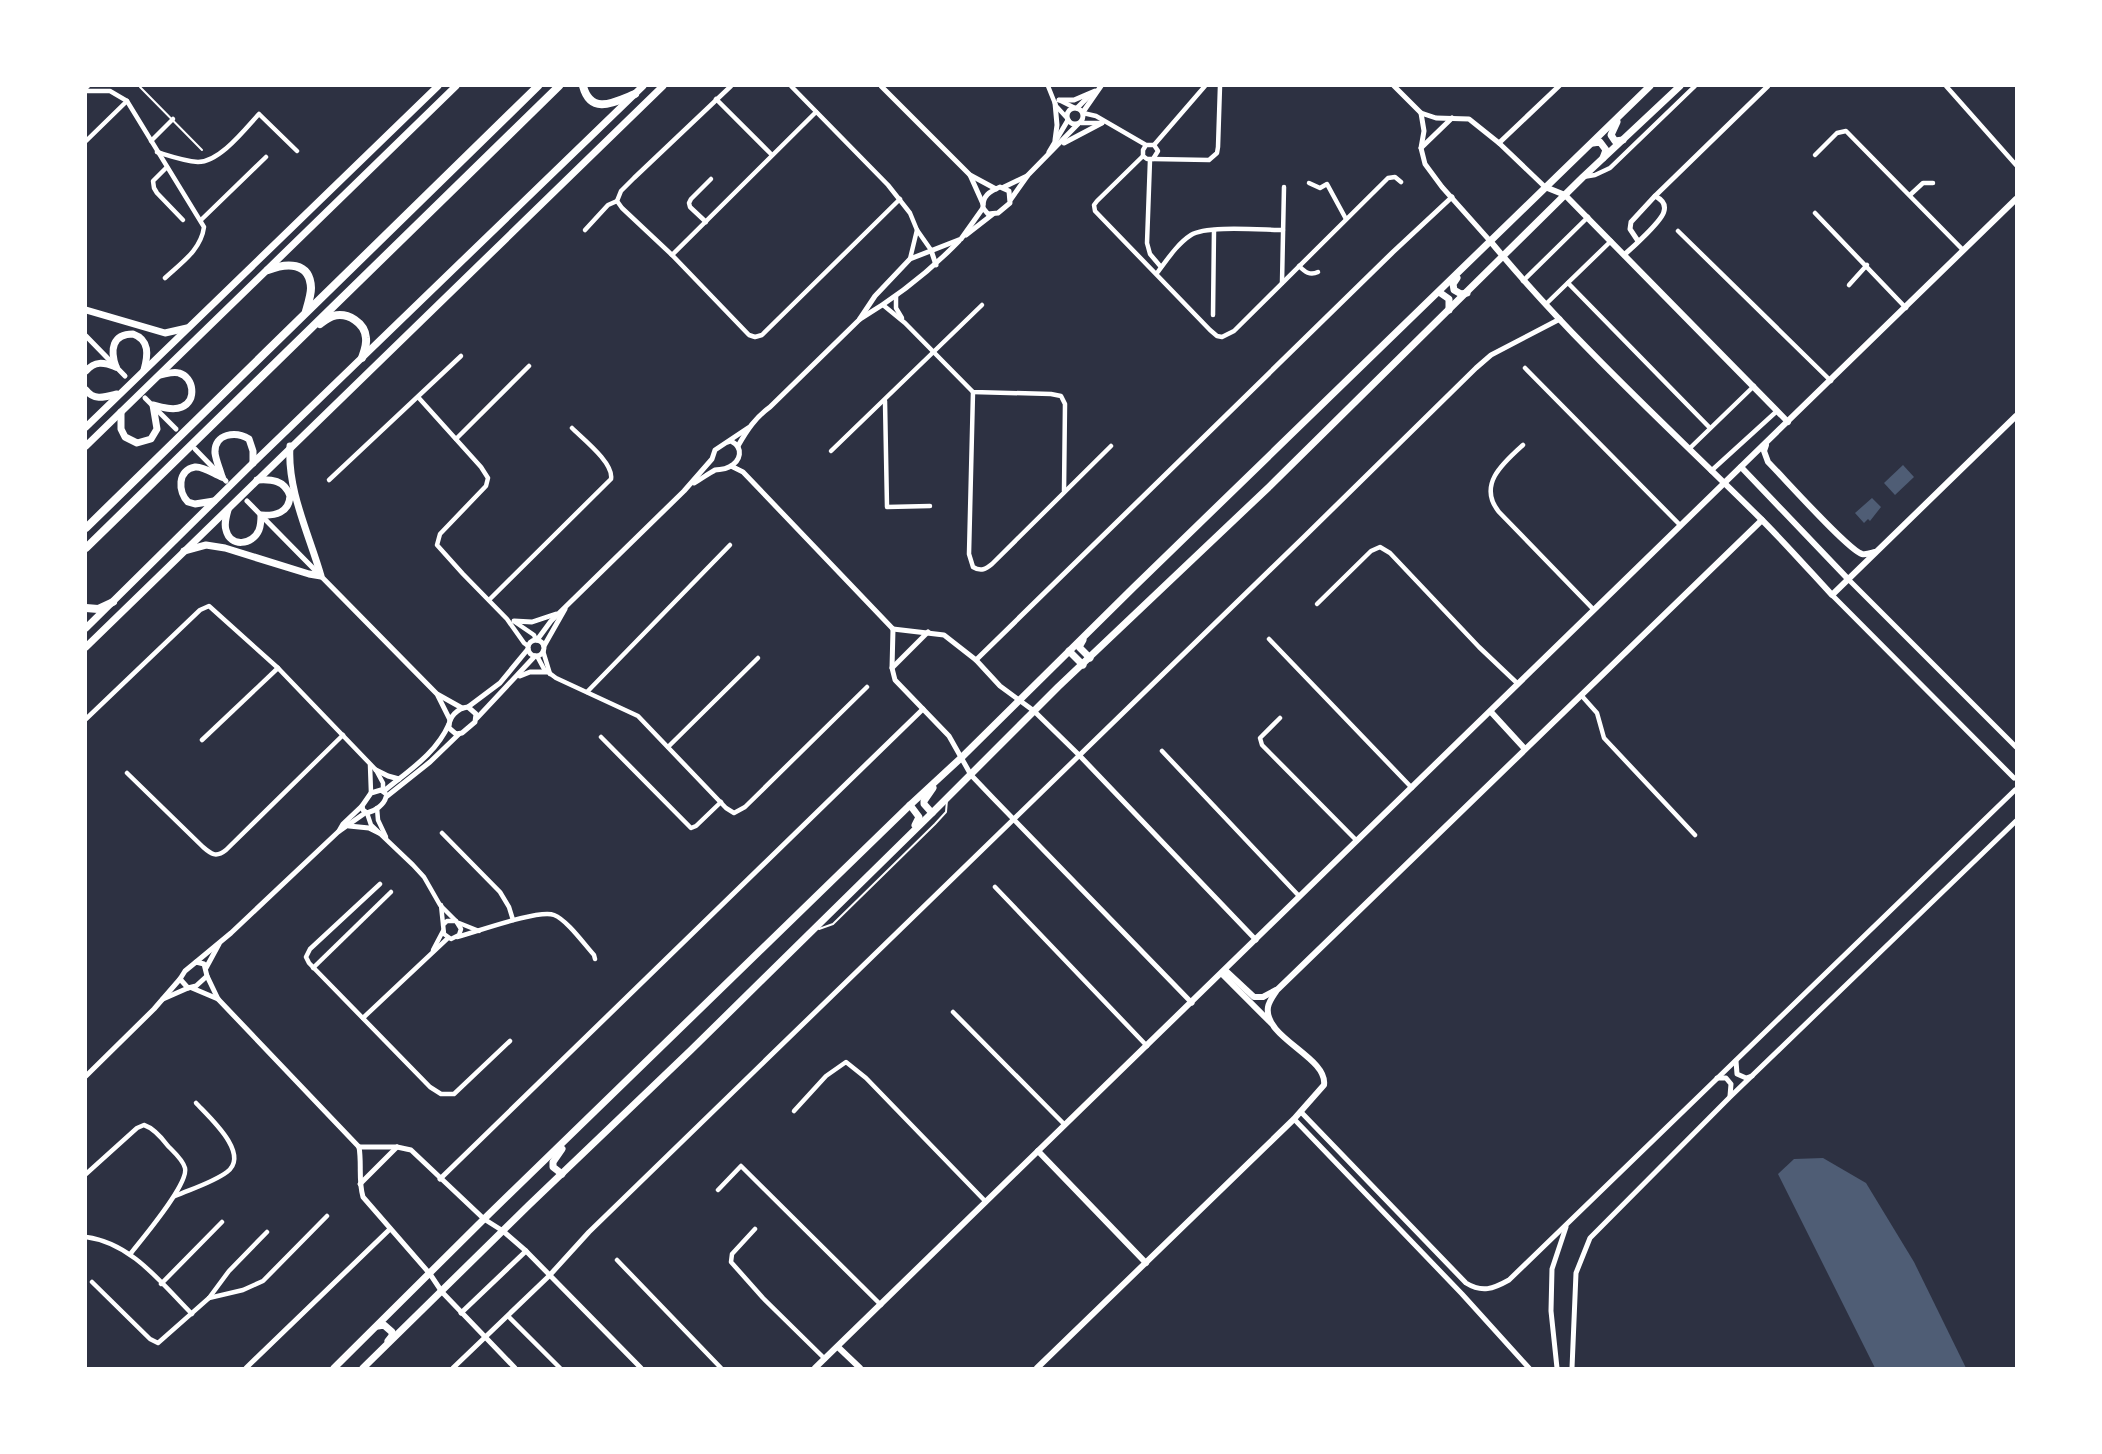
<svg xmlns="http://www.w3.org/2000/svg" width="2102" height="1454" font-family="'IBM Plex Sans',sans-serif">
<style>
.water{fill:#4f5d75}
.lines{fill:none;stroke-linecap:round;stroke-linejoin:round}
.service{stroke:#fff;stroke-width:2}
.minor{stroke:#fff;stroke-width:4.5}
.tertiary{stroke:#fff;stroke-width:5}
.secondary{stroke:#fff;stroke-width:6}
.primary{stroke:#fff;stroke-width:7}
.trunk{stroke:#fff;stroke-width:8}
</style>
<rect width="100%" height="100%" fill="#2d3142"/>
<g class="water">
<polygon points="1903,465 1914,477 1895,495 1884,483"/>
<polygon points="1872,498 1881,507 1870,521 1868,519 1864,523 1855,513"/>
<polygon points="1823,1158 1866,1183 1914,1262 1966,1368 1875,1368 1778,1174 1794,1159"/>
</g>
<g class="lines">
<g class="service">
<polyline points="140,87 202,150"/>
<polyline points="819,929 833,924 935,824 946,812 947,800"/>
</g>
<g class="minor">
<polyline points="731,86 634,178 621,191 617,201 622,208 672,255 749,335 755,337 762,335 900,199"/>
<polyline points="791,86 888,185 910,213 917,230 931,250"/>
<polyline points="1048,86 1056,106 1067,118"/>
<polyline points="1946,86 2016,165"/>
<polyline points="86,88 88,86"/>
<path d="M86,91H110L127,101L204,227C201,250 181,263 165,278"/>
<polyline points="716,99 772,155"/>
<polyline points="1059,100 1075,108"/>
<polyline points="1083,113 1096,116 1146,145 1154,145 1158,151 1153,159 1147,159 1143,156 1143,150 1146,145"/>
<polyline points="1081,123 1102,123"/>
<polyline points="86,141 127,101"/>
<polyline points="151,141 173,119"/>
<polyline points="1154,145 1205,86"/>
<path d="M157,152C170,156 184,161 198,162C220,162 245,129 259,114L297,151"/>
<polyline points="1815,155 1837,133 1846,131 1963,250"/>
<polyline points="1143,156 1097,201 1094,205 1095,211 1210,330 1217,336 1222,337 1234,331 1388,178 1395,177 1401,182"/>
<polyline points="1153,159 1209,160 1217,153 1218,147 1220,86"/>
<polyline points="1150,160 1147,243 1150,254 1161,267"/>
<polyline points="167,167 153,181 154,188 157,193 183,220"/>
<polyline points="1583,177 1595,175 1610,168 1695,86"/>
<polyline points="1309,183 1320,188 1327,184 1346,219"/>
<polyline points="1910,195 1923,183 1933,183"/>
<polyline points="1815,213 1906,308"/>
<polyline points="201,220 266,157"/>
<polyline points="706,222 690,207 689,203 691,199 711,179"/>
<polyline points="585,230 608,205 617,201"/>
<polyline points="1678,231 1831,381"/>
<polyline points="672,255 816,112"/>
<polyline points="910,259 917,230"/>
<path d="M1299,266C1305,272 1310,276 1318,272"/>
<path d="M1157,273C1167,260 1177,244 1191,235C1206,225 1263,230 1283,230"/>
<polyline points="1523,281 1588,217"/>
<polyline points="1282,283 1284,187"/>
<polyline points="1568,283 1710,428"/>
<polyline points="1849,285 1867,265"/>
<polyline points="896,296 896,308 902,318"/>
<polyline points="1546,304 1611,241"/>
<polyline points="883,305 905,323 973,392 1051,394 1061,396 1065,404 1064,491"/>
<polyline points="1213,315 1214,230"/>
<polyline points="1525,368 1680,525"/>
<path d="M973,392L969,554L973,567C981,572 986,569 992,564L1111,446"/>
<polyline points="418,397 481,467 488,478 486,486 440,534 437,545 463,574 507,619 524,643 528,646"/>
<polyline points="885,401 887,507 930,506"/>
<polyline points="456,439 529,366"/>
<path d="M1523,445C1503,463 1477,485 1499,512L1594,610"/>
<polyline points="1689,449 1754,386"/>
<polyline points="831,451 982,305"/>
<polyline points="1711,471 1777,411"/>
<polyline points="329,480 461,356"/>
<path d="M489,600L611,479C614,463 583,439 572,428"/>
<polyline points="1317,604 1371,551 1380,547 1390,553 1479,647 1518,684"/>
<polyline points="515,622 534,635 536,640"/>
<polyline points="1269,639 1412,788"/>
<polyline points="543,651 550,674"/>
<polyline points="537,656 544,669 556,678 638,716 726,808 734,813 745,807 867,687"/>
<polyline points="587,692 730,545"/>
<polyline points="1581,695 1597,713 1604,738 1695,835"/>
<polyline points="1280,718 1260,738 1262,745 1357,841"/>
<polyline points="86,719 200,610 209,606 278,668 376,770 383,783 383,790"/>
<polyline points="601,737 691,828 696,826 721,802"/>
<polyline points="202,740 278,668"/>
<polyline points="668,747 758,658"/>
<polyline points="1162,751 1299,896"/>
<polyline points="370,765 371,793"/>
<path d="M127,773L203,847C211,854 216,858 226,850L343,735"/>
<polyline points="377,808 378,820 386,837"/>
<polyline points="367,813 371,825 413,865 424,877 440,905 456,921"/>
<polyline points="442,833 500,892 509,907 513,920"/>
<polyline points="380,884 310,949 306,957 309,963 430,1087 441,1094 454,1094 510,1041"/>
<polyline points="995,887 1147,1046"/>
<polyline points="441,905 444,934 451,939 459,935 461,929 456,921 447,921 443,925"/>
<polyline points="459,923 479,931"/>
<path d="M457,937C476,932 539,909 554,915C567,920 584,944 594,955L595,959"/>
<polyline points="433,950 443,931"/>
<polyline points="313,968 391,892"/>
<polyline points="953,1012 1065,1125"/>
<polyline points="363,1018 448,938"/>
<polyline points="794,1111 826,1076 846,1062 866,1078 986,1202"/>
<path d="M86,1174L137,1128L144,1125C153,1128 162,1138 168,1146C174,1152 183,1160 185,1168C189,1184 142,1239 131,1253"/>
<polyline points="718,1190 741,1166 881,1305"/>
<path d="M175,1196C191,1189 212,1183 227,1172C251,1154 209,1117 196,1103"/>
<polyline points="755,1229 732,1254 731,1262 763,1298 825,1359"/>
<path d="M86,1237C132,1243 161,1283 192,1314"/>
<polyline points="617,1260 721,1368"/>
<polyline points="92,1282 150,1339 158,1343 209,1298 229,1271 267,1232"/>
<polyline points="161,1284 222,1222"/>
<polyline points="209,1298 243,1290 263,1281 327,1216"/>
<polyline points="508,1316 560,1368"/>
</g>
<g class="tertiary">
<polyline points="881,86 970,175 996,189"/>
<polyline points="1394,86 1421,113 1436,118 1469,119 1499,143 1545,187"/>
<polyline points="1059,100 1074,100 1095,91"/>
<polyline points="1055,103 1057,125 1055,140"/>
<circle cx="1075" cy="116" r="8"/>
<polyline points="1077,108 1090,95"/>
<polyline points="1083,112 1101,86"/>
<polyline points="1421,113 1424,131 1421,148 1425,164 1442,187 1491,242"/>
<polyline points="1064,143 1102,123"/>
<polyline points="1499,143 1559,86"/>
<polyline points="1421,148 1452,118"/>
<polyline points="1049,152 1068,120"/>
<polyline points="970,175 983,204"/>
<path d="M1000,187L1009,191L1010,203L998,213L988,214L983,208C982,196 990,191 1000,187Z"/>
<polyline points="1004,187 1027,176"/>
<polyline points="1655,196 1768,86"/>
<polyline points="1011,199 1028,175 1078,124"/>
<polyline points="966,235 993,214"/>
<polyline points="931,250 936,265"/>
<path d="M1624,255C1632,248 1663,220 1664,211C1666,204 1661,199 1655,196L1631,222L1630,229L1638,241"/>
<path d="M860,319C897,297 929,272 959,241"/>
<polyline points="86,336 125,376"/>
<polyline points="145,398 176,429"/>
<path d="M738,446C747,430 755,418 770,407L859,320L875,296L910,259L961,239L983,208"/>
<polyline points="195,449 226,481"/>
<polyline points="731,466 743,472 893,629"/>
<path d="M694,483C701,479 708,474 715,470C720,469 724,470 729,467C741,461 744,448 731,441L728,442"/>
<polyline points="247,501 437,694 462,708"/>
<polyline points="1848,579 2016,747"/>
<polyline points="1832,595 2014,778"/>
<polyline points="514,621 532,622 556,614"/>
<polyline points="893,629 892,668 895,680 949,736 971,775 992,797 1192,1003"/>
<polyline points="893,629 944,635 976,660 1000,686 1034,711 1079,755 1256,940"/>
<polyline points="537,640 551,621 684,491 712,459 715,450 748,428"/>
<circle cx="536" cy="648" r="8"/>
<polyline points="544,646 565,609"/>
<polyline points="976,660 1393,252 1452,197"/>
<polyline points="892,668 928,632"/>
<polyline points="520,676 530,672 547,672"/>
<polyline points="438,696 450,720"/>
<path d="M468,707L476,714L475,722L462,733L456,734L449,728C448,717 458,708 468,707Z"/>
<polyline points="468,707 500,683 528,649"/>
<polyline points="477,718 535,656"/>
<polyline points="376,770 388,776 399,779"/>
<path d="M384,791C408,771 436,754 449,724"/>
<path d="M362,806L363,810L367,813C375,811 384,805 386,797L430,762L459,734"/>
<polyline points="349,826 369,828 379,833"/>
<polyline points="339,831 343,824 362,806 371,793 381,790 385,793"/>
<polyline points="196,962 231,933 338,832 365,813"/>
<polygon points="196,962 204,964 207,976 196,986 188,988 180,979 185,971"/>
<polyline points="206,968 219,944"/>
<polyline points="207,976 218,999 359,1147"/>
<polyline points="192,988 218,999"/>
<polyline points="163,999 188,988"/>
<polyline points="1736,1061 1737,1074 1746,1078 1752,1076"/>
<polyline points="86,1076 154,1009 180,979"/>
<polyline points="1717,1078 1726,1078 1731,1084 1730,1096"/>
<path d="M1301,1112L1466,1283C1482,1293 1493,1289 1509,1280L2015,790"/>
<polyline points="1294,1119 1462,1294 1529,1368"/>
<polyline points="359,1147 397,1147 411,1150 484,1219 503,1231 526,1251 641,1368"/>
<path d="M359,1147C362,1164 358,1180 363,1197L430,1274L442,1292L515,1368"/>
<polyline points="440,1179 923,709"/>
<polyline points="360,1184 397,1147"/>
<polyline points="461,1313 526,1251"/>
<polyline points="246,1368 390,1229"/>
<polyline points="453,1368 549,1276 589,1232 1305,536 1476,368 1491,355 1560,319"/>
<polyline points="1557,1368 1551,1311 1552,1269 1566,1227"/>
<polyline points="1572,1368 1576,1273 1590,1238 1730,1097 2016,821"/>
</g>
<g class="secondary">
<polyline points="1545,187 1565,195 1788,422"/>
<path d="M1491,242C1573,341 1669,428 1760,518C1785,543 1808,569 1832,595L2016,416"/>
<path d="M1766,445L1764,451L1768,462C1783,477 1848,550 1862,554C1866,555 1871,553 1875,552"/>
<polyline points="1741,467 1848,579"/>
<polyline points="1491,712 1524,748"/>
<polyline points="1225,970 1254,997 1263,997 1276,990"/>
<polyline points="1222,974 1271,1023"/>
<polyline points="1038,1151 1146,1263"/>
<polyline points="838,1347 860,1368"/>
<polyline points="815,1368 2016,199"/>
<path d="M1037,1368L1294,1119L1324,1085C1328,1057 1263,1038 1268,1007C1269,1001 1274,995 1277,990L1762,520"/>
</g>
<g class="primary">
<polyline points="1617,122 1611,135 1615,141 1623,140"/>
<polyline points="1593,143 1600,142 1606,150 1603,158"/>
<polyline points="1457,278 1453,284 1454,290 1461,294 1467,293"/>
<polyline points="1439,292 1449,299 1449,310"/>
<polyline points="86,310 165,333 187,328"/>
<path d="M116,367C110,350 112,334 133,334C150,340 148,355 144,370"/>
<path d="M86,371C95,361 103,362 116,367"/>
<path d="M86,390C94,401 105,397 117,394"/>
<path d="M121,412V429L125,437L137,443L151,439L157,429L153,405C162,407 173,411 182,407C197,401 194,377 179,373C173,371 166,374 160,375"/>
<polyline points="86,427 438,86"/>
<polyline points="86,446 456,86"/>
<path d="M222,477C220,469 216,461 215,453C214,433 236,431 249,439L253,451V463"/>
<path d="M214,501L195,504L188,502C178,492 177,470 195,467C203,466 214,474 222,477"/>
<path d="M228,510C226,517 224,524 226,530C230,548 253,545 259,530C261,525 261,520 261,515C275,516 289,513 290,496C285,480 271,479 257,480"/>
<path d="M184,551L206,545L225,548L309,574L321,576C309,534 287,490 290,446"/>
<polyline points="86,628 253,463 643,86"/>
<polyline points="1083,640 1079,647 1090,658"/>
<polyline points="86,647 663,86"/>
<polyline points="1069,651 1083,665"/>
<polyline points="910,805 919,817 915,825"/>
<polyline points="932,813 924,804 924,801 933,788"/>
<polyline points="562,1149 553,1162 553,1167 562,1174"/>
<polyline points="378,1326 384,1325 392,1332 392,1336 388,1341"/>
<polyline points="334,1368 484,1219 910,805 962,757 1133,588 1650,86"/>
<polyline points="363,1368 529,1205 691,1050 932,813 1058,687 1270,486 1583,177 1680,86"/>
</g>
<g class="trunk">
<path d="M583,86C591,116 615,102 635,94"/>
<path d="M268,270C286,263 310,261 311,288C311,295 308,304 306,311"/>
<path d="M320,324C324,321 329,317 333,316C348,312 365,323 366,338C367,345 364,352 362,358"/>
<polyline points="86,528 538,86"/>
<polyline points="86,548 559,86"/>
<polyline points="86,608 98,609 113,602"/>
</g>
</g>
<rect width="2102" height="1454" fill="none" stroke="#ffffff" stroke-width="174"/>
</svg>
